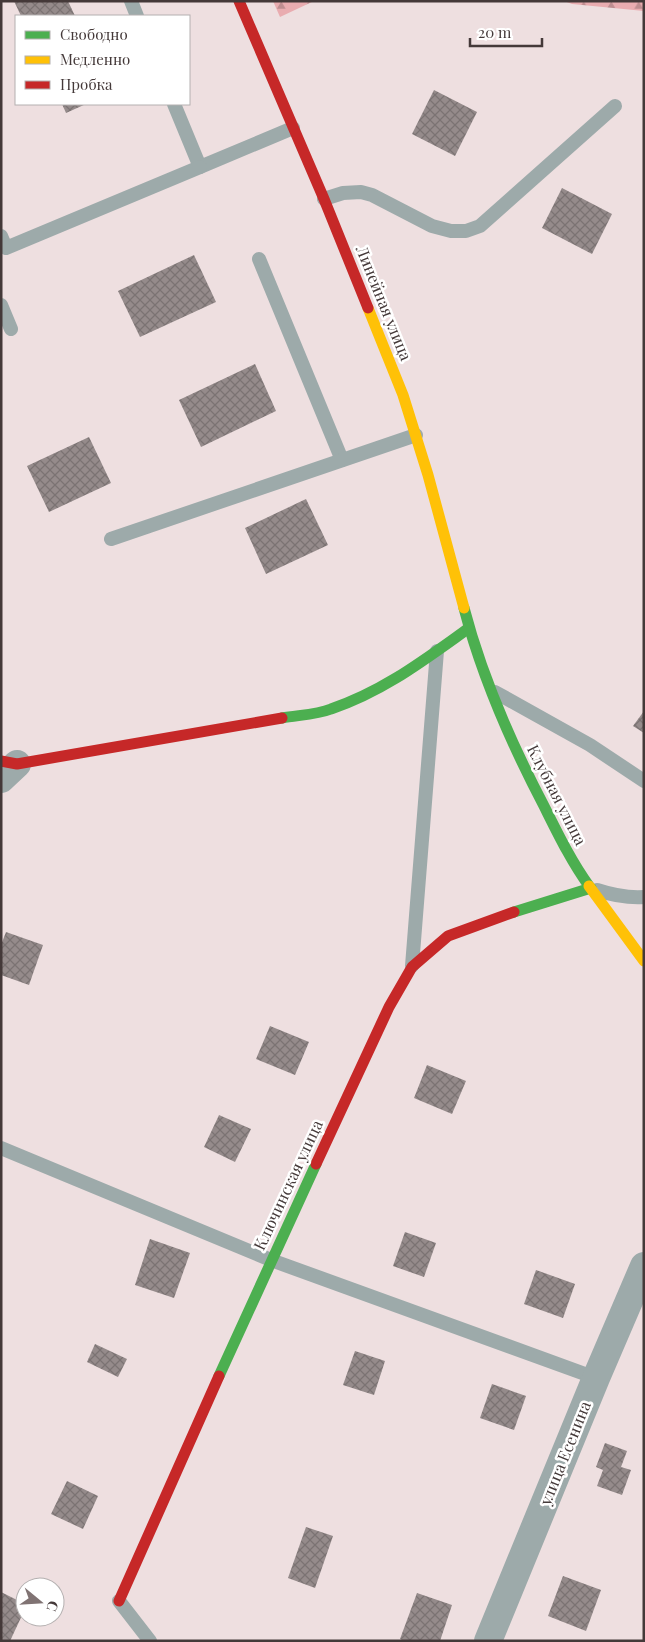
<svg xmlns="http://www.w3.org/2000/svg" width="645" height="1642" font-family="'Playfair Display',serif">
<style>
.forest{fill:url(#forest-firs)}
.building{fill:url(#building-cross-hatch)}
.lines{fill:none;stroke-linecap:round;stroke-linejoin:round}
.lane{stroke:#9daaaa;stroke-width:14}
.street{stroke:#9daaaa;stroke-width:28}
.fast{stroke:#4caf50;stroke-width:11}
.slow{stroke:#ffc107;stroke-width:11}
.jam{stroke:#c62828;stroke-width:11}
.labels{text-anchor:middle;stroke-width:5;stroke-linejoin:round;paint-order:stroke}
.street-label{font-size:16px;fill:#443939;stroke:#fff}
</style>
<defs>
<pattern id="forest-firs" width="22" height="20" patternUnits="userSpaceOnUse" patternTransform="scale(1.25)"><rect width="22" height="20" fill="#e9acb0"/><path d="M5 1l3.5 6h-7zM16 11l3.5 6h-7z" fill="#be8d90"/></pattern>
<pattern id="building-cross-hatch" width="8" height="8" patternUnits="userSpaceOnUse" patternTransform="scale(1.25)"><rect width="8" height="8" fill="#958b8b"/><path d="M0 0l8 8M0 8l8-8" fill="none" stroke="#7b7373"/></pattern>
</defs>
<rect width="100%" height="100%" fill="#eedfe0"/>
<g class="forest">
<polygon points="273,1 314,1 280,17"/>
<polygon points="564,1 644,1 644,11 572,4"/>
</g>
<g class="building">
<polygon points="14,1 68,1 75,16 21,16"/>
<polygon points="434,90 477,112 455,156 412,134"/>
<polygon points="62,104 86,104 66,113"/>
<polygon points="562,188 612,214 592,254 542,228"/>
<polygon points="194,255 216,302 140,337 118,291"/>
<polygon points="255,364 276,411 201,447 179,400"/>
<polygon points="89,437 111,483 49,512 27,466"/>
<polygon points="306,499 328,545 266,574 245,528"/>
<polygon points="644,711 644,733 633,726"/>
<polygon points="6,932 43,945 29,985 1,975 1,945"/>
<polygon points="270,1026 309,1042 295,1075 256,1059"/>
<polygon points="427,1065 466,1081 452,1114 414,1098"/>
<polygon points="219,1115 251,1129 235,1162 204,1147"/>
<polygon points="405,1232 436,1243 424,1277 393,1266"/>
<polygon points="150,1239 190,1253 174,1298 135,1285"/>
<polygon points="536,1270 575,1284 563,1318 524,1304"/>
<polygon points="95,1344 127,1359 118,1377 87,1362"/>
<polygon points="355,1351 385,1361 374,1395 343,1385"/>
<polygon points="492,1384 526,1396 514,1430 480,1418"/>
<polygon points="605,1443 627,1451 621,1467 631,1470 622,1495 597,1486 603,1470 596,1467"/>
<polygon points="67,1481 98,1496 83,1529 51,1514"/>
<polygon points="306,1527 333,1536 315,1588 288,1578"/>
<polygon points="563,1576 601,1590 586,1631 548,1616"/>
<polygon points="1,1592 25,1604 25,1609 10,1641 1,1641"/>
<polygon points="417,1593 452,1605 440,1641 404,1641 400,1639"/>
</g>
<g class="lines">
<g class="lane">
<polyline points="131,1 137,16"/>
<polyline points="174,104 200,167 293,128"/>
<polyline points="324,199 343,193 361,192 372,195 432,226 451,231 466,231 480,226 615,106"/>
<polyline points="1,236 6,248 200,167"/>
<polyline points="259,259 342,460"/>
<polyline points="1,305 11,329"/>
<polyline points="111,539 416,435"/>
<polyline points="495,692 590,745 644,781"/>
<path d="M597,890C612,895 627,898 644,897"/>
<polyline points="412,966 437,651"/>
<polyline points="1,1148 271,1260 596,1378"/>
<polyline points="119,1601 150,1641"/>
</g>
<g class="street">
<polyline points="1,779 17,764"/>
<polyline points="488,1641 596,1378 644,1266"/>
</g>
<g class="fast">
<path d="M464,608C482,677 511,743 544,806C558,834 571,861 589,886"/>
<path d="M282,718C298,715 316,715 331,709C384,691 424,660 469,628"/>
<polyline points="514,912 591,888"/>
<polyline points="219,1376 316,1164"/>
</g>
<g class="slow">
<polyline points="368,308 403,395 428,475 464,608"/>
<polyline points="589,886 644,961"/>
</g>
<g class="jam">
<polyline points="239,1 324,199 368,308"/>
<polyline points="1,761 17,764 282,718"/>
<polyline points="316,1164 389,1007 412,967 448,936 514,912"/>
<polyline points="119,1601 219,1376"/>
</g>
</g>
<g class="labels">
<g class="street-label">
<text transform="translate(384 303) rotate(68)" y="6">Линейная улица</text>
<text transform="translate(557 795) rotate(63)" y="6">Клубная улица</text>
<text transform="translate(288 1185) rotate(-65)" y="6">Ключинская улица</text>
<text transform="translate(565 1453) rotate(-68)" y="6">улица Есенина</text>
</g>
</g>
<rect width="645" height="1642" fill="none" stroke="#443939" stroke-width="5"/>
<rect x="15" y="15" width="175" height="90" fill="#ffffff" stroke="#b4b0b0"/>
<rect x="25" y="31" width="25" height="8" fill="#4caf50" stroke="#b4b0b0"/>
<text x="60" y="40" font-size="15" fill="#443939">Свободно</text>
<rect x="25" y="56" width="25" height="8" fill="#ffc107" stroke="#b4b0b0"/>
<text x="60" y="65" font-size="15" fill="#443939">Медленно</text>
<rect x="25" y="81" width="25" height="8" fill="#c62828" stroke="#b4b0b0"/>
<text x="60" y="90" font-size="15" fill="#443939">Пробка</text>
<g transform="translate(40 1602) rotate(108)"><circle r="24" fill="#ffffff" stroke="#b4b0b0"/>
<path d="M0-4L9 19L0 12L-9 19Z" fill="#807373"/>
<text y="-8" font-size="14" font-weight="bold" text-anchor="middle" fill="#443939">С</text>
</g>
<path d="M470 38v8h72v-8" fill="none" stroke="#443939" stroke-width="2.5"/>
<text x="478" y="38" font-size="15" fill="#443939" stroke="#ffffff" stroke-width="4" paint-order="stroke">20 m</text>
</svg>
